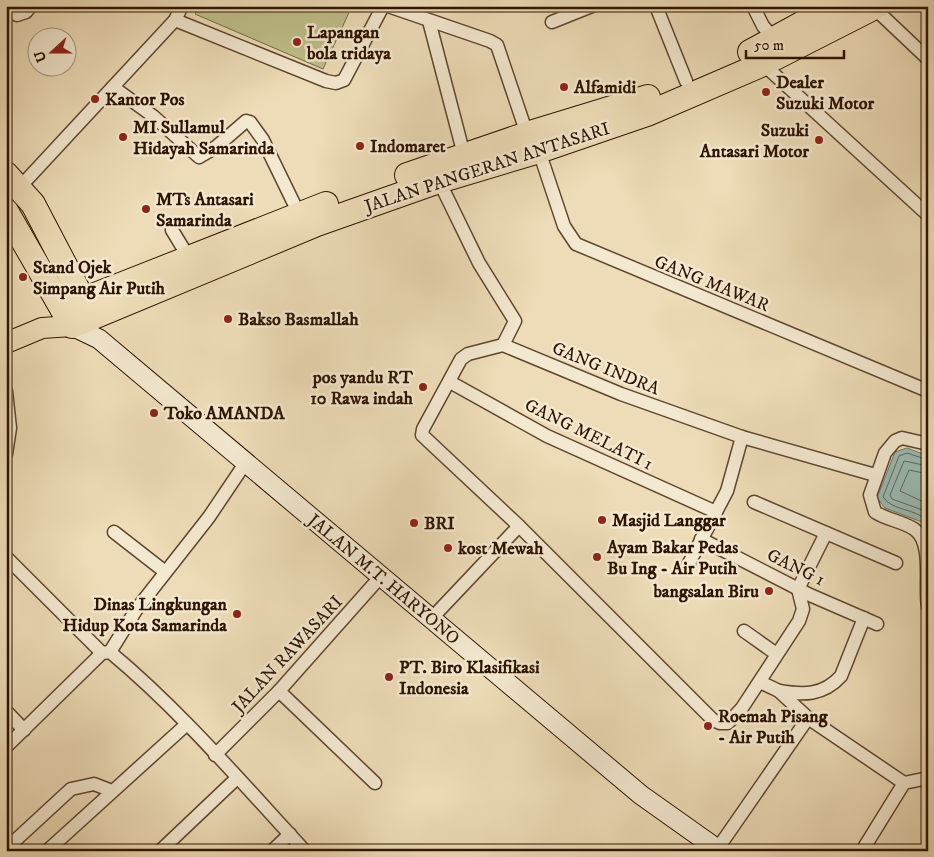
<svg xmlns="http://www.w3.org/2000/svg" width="934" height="857" font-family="'IM FELL DW Pica',serif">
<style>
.green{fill:#bebf8a;stroke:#766a46}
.water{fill:#9abab3;stroke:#6f786c}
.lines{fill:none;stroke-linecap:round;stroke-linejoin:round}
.shore{stroke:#64675a;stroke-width:1}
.street-casing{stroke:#5e462f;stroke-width:15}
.secondary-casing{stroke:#2e1402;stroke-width:21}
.primary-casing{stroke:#2e1402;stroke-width:22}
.highway-casing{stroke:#2e1402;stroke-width:26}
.street{stroke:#f3e8d0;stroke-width:12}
.secondary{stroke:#f3e8d0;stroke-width:19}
.primary{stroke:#eddcb7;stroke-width:20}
.highway{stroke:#eddcb7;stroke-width:24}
.poi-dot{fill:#8f2418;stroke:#f3e8d0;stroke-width:2}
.labels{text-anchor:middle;stroke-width:5;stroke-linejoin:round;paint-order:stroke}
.poi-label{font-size:18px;font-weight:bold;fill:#2e1402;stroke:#f3e8d0;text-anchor:start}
.street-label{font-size:18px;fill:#2e1402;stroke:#f3e8d0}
</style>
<rect width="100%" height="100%" fill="#eddcb7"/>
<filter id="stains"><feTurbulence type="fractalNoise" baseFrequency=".004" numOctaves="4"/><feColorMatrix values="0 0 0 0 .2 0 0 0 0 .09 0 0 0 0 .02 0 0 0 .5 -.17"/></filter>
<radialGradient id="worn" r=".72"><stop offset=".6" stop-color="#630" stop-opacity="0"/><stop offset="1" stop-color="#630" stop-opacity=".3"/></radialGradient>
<polygon class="green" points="199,6 352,6 323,69 195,14"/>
<polygon class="water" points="907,448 928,456 928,529 922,522 885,508 877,498 895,452"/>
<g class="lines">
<g class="shore">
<path d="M928,460L907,453L899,456L883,497C892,511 915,508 928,521"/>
<polyline points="928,466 904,461 890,495 892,499 928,512"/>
<polyline points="928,474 909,470 900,491 928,504"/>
</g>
<g class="street-casing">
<g id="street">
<polyline points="8,6 17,15 26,12 31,6"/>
<polyline points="388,6 490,41 497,45 527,134"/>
<polyline points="656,6 686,81"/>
<polyline points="753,6 763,26 775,40"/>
<polyline points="872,6 928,59"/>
<polyline points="175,20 326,81 336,83 344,80 383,6"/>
<polyline points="429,21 464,155"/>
<polyline points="552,22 592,6"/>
<polyline points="763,64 928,215"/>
<polyline points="113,87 153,116 199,157 216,147 246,121 250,122 263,140 299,214"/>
<polyline points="539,151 564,226 576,244 928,391"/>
<polyline points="439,181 479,263 515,321 503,345 621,394 742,437 875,475"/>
<polyline points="20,187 175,20 182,6"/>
<polyline points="172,230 189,258"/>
<polyline points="503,345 468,354 461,359 423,429 422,435 519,526 713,720 720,723 728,723 742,708 799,621 803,609 798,589 826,533"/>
<polyline points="450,382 547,436 716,512"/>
<polyline points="6,391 10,428 6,454"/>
<path d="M928,444L902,438L895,441L885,453L870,495L875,512C887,520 902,521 914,529C934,542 924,586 928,607"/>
<polyline points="754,502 896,563"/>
<polyline points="114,532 164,571"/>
<polyline points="701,539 810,595 877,624"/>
<polyline points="6,557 102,653"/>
<polyline points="688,565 727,491 742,437"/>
<polyline points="432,618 519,526"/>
<polyline points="744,631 775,653"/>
<polyline points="110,652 136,610 209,517 246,462"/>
<polyline points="760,682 779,691 808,718"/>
<polyline points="279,691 375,783"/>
<path d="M779,691C803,695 823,696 841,676L864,618"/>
<polyline points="6,711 24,730"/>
<path d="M6,747L102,653L110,652C181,711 242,783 305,851"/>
<polyline points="215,755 279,691 382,575"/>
<polyline points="6,849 71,789 94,784 112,791"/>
<polyline points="47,851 187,724"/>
<polyline points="160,851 237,778"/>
<polyline points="272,851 290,834"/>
<polyline points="716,851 808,718 904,783"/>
<polyline points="862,851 904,783 928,778"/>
</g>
</g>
<g class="secondary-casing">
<polyline id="secondary" points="72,326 99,339 641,795 720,851"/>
</g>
<g class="primary-casing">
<polyline id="primary" points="6,343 42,328 72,326"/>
</g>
<g class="highway-casing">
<g id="highway">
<polyline points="750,52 834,6"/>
<polyline points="6,174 33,204 90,313"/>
<polyline points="407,175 527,134 648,97"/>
<polyline points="6,211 72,326 317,224 439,181 539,151 647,114 763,64 877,6"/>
<polyline points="62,308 326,204"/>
</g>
</g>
<use href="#street" class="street"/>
<use href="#secondary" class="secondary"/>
<use href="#primary" class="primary"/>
<use href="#highway" class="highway"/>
</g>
<g class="poi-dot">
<circle cx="297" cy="42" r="5"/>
<circle cx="564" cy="87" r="5"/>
<circle cx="766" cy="92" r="5"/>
<circle cx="95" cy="99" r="5"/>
<circle cx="123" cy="137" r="5"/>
<circle cx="819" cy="140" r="5"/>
<circle cx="360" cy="146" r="5"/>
<circle cx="146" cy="209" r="5"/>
<circle cx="23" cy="277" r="5"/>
<circle cx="228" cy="319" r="5"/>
<circle cx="423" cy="387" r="5"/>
<circle cx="154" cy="413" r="5"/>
<circle cx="602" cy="520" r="5"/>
<circle cx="414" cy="523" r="5"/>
<circle cx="448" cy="548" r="5"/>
<circle cx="597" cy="557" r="5"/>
<circle cx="769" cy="591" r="5"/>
<circle cx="237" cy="614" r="5"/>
<circle cx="389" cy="677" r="5"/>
<circle cx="708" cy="726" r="5"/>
</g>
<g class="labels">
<g class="poi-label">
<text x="307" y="38">Lapangan<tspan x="307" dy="21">bola tridaya</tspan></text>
<text x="776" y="88">Dealer<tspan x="776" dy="21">Suzuki Motor</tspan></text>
<text x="574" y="93">Alfamidi</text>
<text x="105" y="105">Kantor Pos</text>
<text x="133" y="133">MI Sullamul<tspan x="133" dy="21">Hidayah Samarinda</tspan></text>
<text x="809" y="136" text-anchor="end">Suzuki<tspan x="809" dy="21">Antasari Motor</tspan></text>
<text x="370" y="152">Indomaret</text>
<text x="156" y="205">MTs Antasari<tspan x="156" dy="21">Samarinda</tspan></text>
<text x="33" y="273">Stand Ojek<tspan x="33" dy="21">Simpang Air Putih</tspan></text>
<text x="238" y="325">Bakso Basmallah</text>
<text x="413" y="383" text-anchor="end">pos yandu RT<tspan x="413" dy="21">10 Rawa indah</tspan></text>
<text x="164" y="419">Toko AMANDA</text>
<text x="612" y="526">Masjid Langgar</text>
<text x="424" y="529">BRI</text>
<text x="607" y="553">Ayam Bakar Pedas<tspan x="607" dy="21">Bu Ing - Air Putih</tspan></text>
<text x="458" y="554">kost Mewah</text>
<text x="759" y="597" text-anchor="end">bangsalan Biru</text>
<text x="227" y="610" text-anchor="end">Dinas Lingkungan<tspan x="227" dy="21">Hidup Kota Samarinda</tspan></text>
<text x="399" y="673">PT. Biro Klasifikasi<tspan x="399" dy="21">Indonesia</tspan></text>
<text x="718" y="722">Roemah Pisang<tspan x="718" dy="21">- Air Putih</tspan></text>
</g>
<g class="street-label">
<text transform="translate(487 167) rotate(-18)" y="6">JALAN PANGERAN ANTASARI</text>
<text transform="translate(712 283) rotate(22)" y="6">GANG MAWAR</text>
<text transform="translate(606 368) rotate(22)" y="6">GANG INDRA</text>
<text transform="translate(589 434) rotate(26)" y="6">GANG MELATI 1</text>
<text transform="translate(796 567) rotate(26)" y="6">GANG 1</text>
<text transform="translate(384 579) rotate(40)" y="6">JALAN M.T. HARYONO</text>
<text transform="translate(287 654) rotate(-47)" y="6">JALAN RAWASARI</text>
</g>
</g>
<rect width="934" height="857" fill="none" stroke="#eddcb7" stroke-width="25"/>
<rect x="8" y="8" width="919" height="842" fill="none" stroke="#2e1402" stroke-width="2.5"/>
<rect x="12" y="12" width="909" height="832" fill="none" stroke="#2e1402"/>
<g transform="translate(52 52) rotate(249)"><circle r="24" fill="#f3e8d0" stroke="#a4937e"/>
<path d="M0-4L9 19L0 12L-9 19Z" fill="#8f2418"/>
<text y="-8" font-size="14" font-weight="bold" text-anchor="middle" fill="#2e1402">U</text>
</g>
<path d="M746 50v8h98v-8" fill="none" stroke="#2e1402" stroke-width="2.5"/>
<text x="754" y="50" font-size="15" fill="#2e1402" stroke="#f3e8d0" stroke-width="4" paint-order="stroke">50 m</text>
<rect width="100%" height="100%" filter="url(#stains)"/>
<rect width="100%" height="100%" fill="url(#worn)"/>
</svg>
